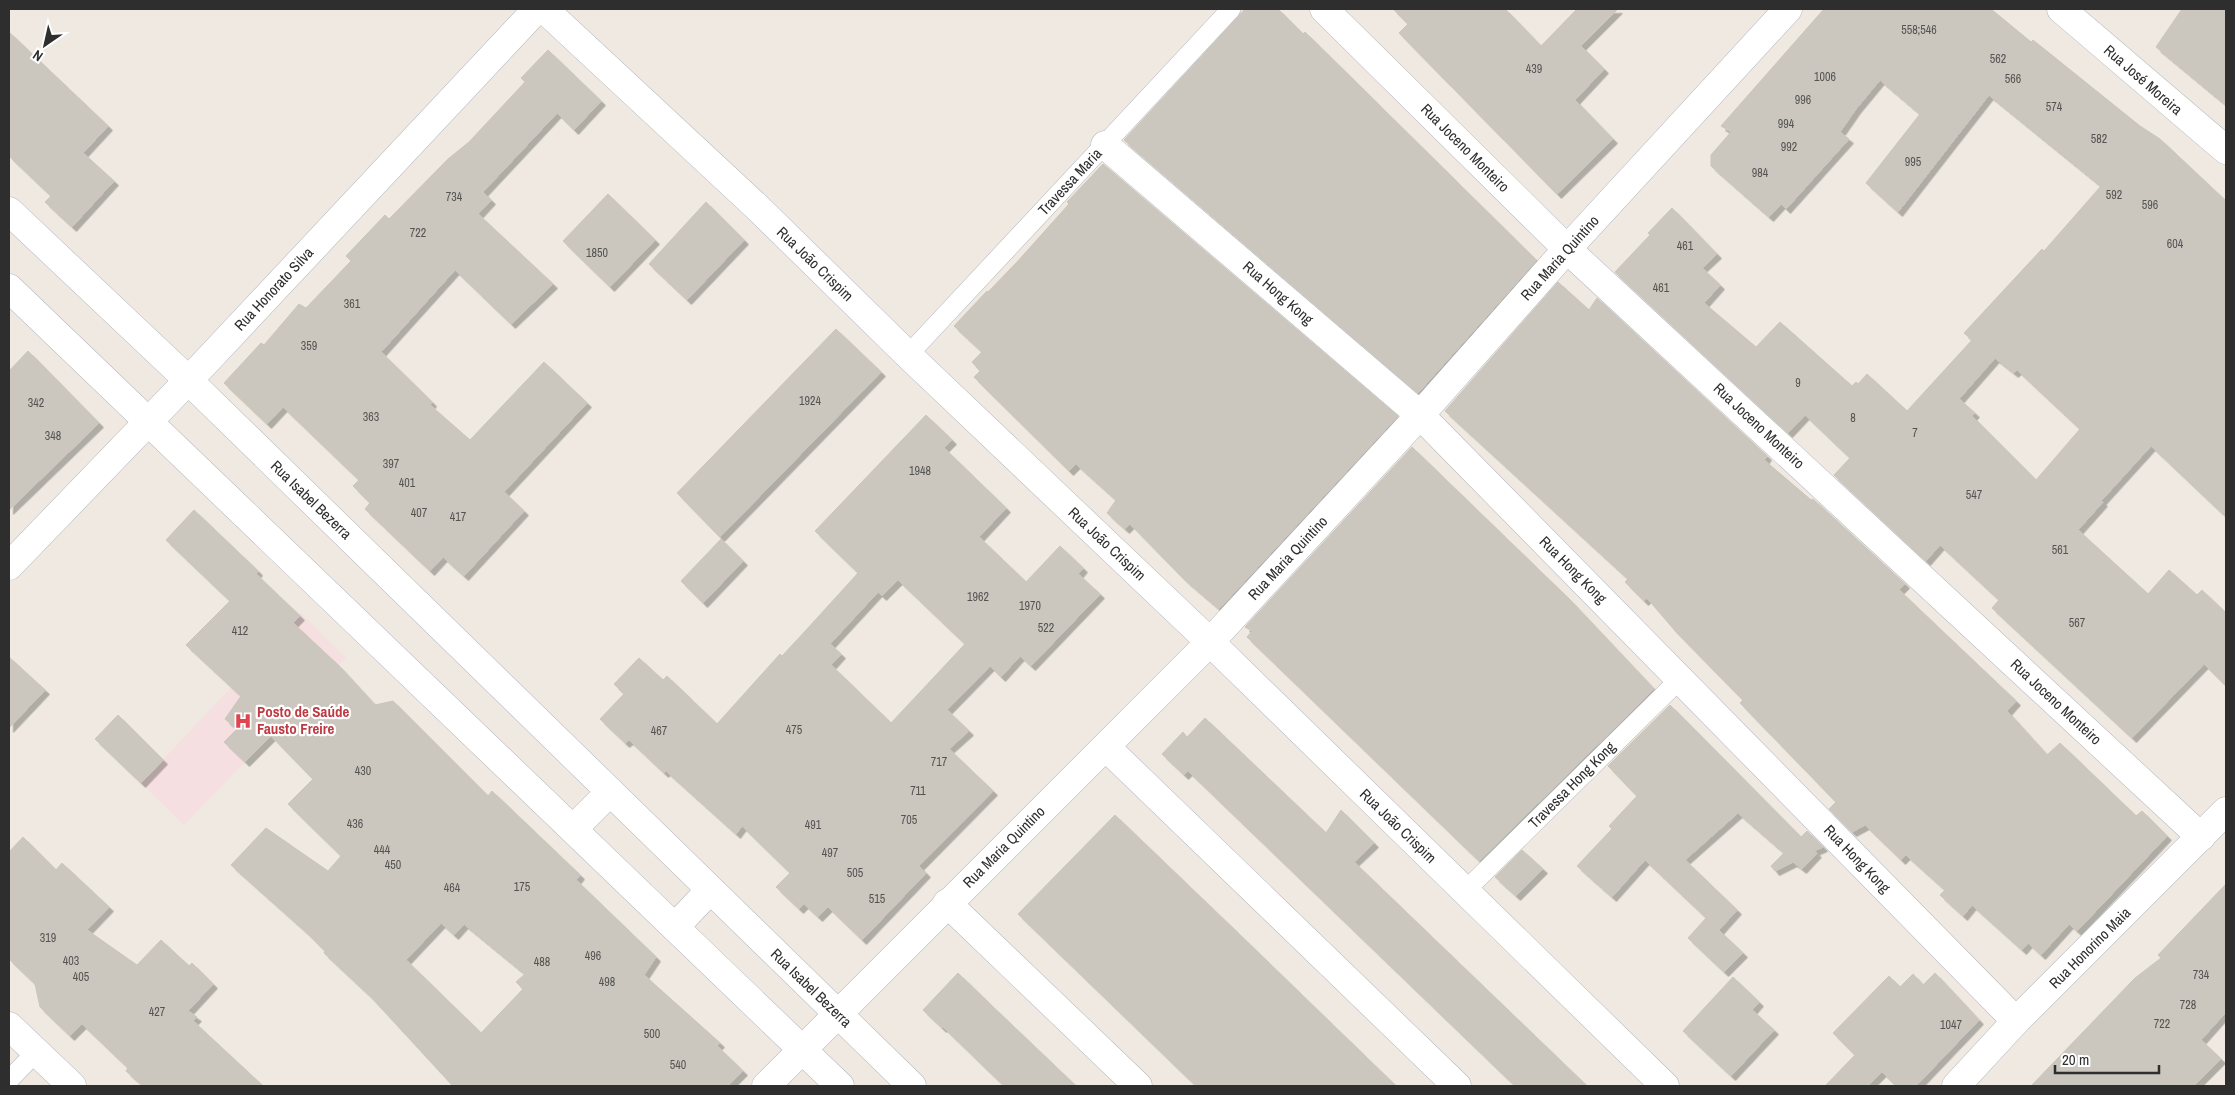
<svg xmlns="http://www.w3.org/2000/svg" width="2235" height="1095" font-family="'Archivo Narrow',sans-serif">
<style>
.medical{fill:#f5dfe0}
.building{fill:#cbc7bf;stroke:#cbc5ba;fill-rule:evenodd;filter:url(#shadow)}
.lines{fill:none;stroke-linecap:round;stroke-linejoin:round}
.lane-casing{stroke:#b4b7c1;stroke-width:20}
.street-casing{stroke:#b4b7c1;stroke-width:29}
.lane{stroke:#fff;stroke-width:19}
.street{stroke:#fff;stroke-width:28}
.labels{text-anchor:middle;stroke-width:4.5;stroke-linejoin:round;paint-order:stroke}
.number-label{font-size:12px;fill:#555452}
.street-label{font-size:15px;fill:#2e2e2e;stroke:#fff}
.health-label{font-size:15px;font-weight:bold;fill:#be3a42;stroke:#fff;text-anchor:start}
</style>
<defs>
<filter id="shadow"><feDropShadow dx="4.5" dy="4.5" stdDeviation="0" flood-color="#0004"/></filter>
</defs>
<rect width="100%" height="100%" fill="#efe9e1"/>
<polygon class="medical" points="301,613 346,658 184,825 141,783"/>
<g class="building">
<polygon points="1245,9 1278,9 1303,34 1305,32 1535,259 1535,262 1418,393 1124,140"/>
<polygon points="1393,9 1505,9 1541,46 1577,9 1618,9 1581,46 1604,69 1575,100 1613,139 1557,194 1399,33 1408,24"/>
<path d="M1824,9H1991L2031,42L2033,40L2140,126L2160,139L2226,201V517L2151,446L2101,501L2103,502L2078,530L2148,594L2169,570L2197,595L2202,590L2226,613V686L2204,664L2132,738L1992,608L1999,600L1940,545L1926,561L1834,475L1850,458L1805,415L1788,433L1615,272L1650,235L1648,233L1672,208L1717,254L1702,268L1720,285L1704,303L1756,347L1780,322L1852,386L1856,382L1858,384L1867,374L1907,411L1972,340L1964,333L2042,249L2044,251L2101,186L1989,95L1898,212L1866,183L1920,114L1880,80L1856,109L1840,132L1849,139L1786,209L1781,204L1769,217L1711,166V155L1731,132L1721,126ZM1995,358L2014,373L2017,370L2080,429L2036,480L1972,416L1975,413L1959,399Z"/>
<polygon points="2182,9 2226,9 2226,105 2156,47"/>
<polygon points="9,32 108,126 83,153 114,181 72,227 45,202 51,196 9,156"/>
<polygon points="548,50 601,101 574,130 557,113 483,192 491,200 478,214 553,284 511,324 455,270 381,352 432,402 430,405 470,440 544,362 587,403 504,492 524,511 464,576 443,557 430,571 365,509 370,503 353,486 359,480 283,407 267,424 224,383 261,343 264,345 299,304 306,308 351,261 346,256 385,215 389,219 448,159 469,142 525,82 521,78"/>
<polygon points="1103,164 1398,416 1219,609 1184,579 1130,524 1125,529 1107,513 1116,500 1076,464 1069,471 974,377 980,371 972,362 982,352 954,326 987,291 988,292 1017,262 1069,204 1067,202"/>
<polygon points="608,194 655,240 610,287 563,241"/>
<polygon points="706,202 744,240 687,300 649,264"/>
<polygon points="1558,282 1589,310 1597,298 1767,456 1764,460 1811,500 1813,499 1905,584 1899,590 2016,701 2007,711 2047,755 2060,743 2136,816 2142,811 2167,836 2077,931 2069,924 2041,955 2028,943 2022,950 1972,905 1963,916 1940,895 1945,890 1906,855 1901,860 1865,825 1852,832 1829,809 1836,802 1740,703 1743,700 1677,633 1647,598 1644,601 1625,582 1628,579 1445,411"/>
<polygon points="836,329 881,372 720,537 677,493"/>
<polygon points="28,351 99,423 9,510 9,371"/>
<path d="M926,415L952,440L944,448L1006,508L979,537L1026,582L1060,546L1083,568L1078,574L1100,594L1031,666L1020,656L1001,677L990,666L947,710L969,731L949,749L993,791L919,866L926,873L862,940L828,907L818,917L804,904L799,909L776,887L790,873L742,826L736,834L666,771L664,773L629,740L625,743L600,719L624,694L614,684L639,658L663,680L667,676L717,724L780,654L782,656L808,628L858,573L815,531ZM898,580L965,644L891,723L831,665L841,654L830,644L878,592L882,596Z"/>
<polygon points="1412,447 1569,599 1654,689 1479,861 1247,637 1252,631 1245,627"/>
<path d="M194,510L258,571L256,574L300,616L293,623L339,666L375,705L393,701L488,796L492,791L580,875L576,880L656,957L644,975L720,1043L717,1046L743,1071L728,1086H453L371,997L324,953L325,951L305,931L231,865L266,828L328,871L341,856L288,804L313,779L271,736L245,762L224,742L237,729L225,719L241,696L186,645L230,601L166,540ZM441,923L454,935L464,924L525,974L516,982L523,989L481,1033L406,960Z"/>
<polygon points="721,539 743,561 703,603 681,581"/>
<polygon points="9,657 45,690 9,728"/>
<polygon points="1670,705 1801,837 1807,831 1823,847 1814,851 1817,853 1802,869 1793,862 1775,871 1771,866 1784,853 1738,813 1685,860 1737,910 1719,930 1645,860 1612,897 1577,866 1612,829 1609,826 1637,796 1608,766"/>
<polygon points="118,715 163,760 141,783 95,739"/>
<polygon points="1205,718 1326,833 1341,810 1374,843 1354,862 1587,1086 1515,1086 1188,771 1184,775 1162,754 1183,732 1187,737"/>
<polygon points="1115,815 1238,933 1396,1086 1196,1086 1018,914"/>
<polygon points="23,837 56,870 62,863 109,907 87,930 137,965 161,940 189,966 192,963 213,984 188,1011 197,1017 193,1021 263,1086 143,1086 126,1071 128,1068 82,1024 70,1036 40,1007 35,984 9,959 9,852"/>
<polygon points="1522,850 1543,869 1516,896 1495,877"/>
<polygon points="2226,884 2226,1012 2201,1040 2221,1059 2194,1086 2031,1086 2135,978 2161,958 2158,955"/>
<polygon points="1706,918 1743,953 1724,972 1688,938"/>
<polygon points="958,973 991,1005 1076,1086 1004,1086 943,1027 942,1028 923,1010"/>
<polygon points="1935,973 1979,1020 1916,1086 1896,1086 1882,1072 1868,1086 1825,1086 1855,1055 1833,1033 1889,976 1900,987 1913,974 1923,985"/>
<polygon points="1733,977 1759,1002 1752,1010 1774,1030 1731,1076 1683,1031"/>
</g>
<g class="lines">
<g class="lane-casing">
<g id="lane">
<polyline points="908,355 1231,9"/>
<polyline points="1465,891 1680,679"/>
<polyline points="9,1080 36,1052"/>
</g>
</g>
<g class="street-casing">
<g id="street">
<polyline points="544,9 758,208 908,355 1210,642 1665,1086"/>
<polyline points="1324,9 1567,249 2201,837"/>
<polyline points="2061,9 2226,150"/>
<polyline points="1105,145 1420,415 2016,1021"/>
<polyline points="9,211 188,380 912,1086"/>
<polyline points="9,288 840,1086"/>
<polyline points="9,566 203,365 537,9"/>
<polyline points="1106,747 1457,1086"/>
<polyline points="573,829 610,792"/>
<polyline points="947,903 1138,1086"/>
<polyline points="675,927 710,890"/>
<polyline points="9,1026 72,1086"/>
<polyline points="766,1086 1210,642 1420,415 1567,249 1788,9"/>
<polyline points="1956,1086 2016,1021 2226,811"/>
</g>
</g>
<use href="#lane" class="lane"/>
<use href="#street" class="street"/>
</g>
<defs>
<g id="hospital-bare" transform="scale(1.35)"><path d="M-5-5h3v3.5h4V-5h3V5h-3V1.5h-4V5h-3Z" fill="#e0444e" stroke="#fff" stroke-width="2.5" paint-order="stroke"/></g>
</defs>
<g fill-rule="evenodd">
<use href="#hospital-bare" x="243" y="721"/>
</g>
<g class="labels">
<g class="number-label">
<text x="1919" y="34">558;546</text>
<text x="1998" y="63">562</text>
<text x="1534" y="73">439</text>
<text x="1825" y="81">1006</text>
<text x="2013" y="83">566</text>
<text x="1803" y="104">996</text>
<text x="2054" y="111">574</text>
<text x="1786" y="128">994</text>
<text x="2099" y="143">582</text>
<text x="1789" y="151">992</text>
<text x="1913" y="166">995</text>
<text x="1760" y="177">984</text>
<text x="2114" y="199">592</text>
<text x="454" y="201">734</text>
<text x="2150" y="209">596</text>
<text x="418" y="237">722</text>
<text x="2175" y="248">604</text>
<text x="1685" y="250">461</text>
<text x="597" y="257">1850</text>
<text x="1661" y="292">461</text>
<text x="352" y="308">361</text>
<text x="309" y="350">359</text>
<text x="1798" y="387">9</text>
<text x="810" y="405">1924</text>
<text x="36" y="407">342</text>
<text x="371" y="421">363</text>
<text x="1853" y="422">8</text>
<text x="1915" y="437">7</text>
<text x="53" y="440">348</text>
<text x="391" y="468">397</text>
<text x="920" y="475">1948</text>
<text x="407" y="487">401</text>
<text x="1974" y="499">547</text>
<text x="419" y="517">407</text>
<text x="458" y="521">417</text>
<text x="2060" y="554">561</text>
<text x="978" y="601">1962</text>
<text x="1030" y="610">1970</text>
<text x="2077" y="627">567</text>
<text x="1046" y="632">522</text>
<text x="240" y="635">412</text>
<text x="794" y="734">475</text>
<text x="659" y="735">467</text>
<text x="939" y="766">717</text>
<text x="363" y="775">430</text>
<text x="918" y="795">711</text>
<text x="909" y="824">705</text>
<text x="355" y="828">436</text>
<text x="813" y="829">491</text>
<text x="382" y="854">444</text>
<text x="830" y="857">497</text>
<text x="393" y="869">450</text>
<text x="855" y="877">505</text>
<text x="522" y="891">175</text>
<text x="452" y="892">464</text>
<text x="877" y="903">515</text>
<text x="48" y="942">319</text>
<text x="593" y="960">496</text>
<text x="71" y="965">403</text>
<text x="542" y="966">488</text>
<text x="2201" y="979">734</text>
<text x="81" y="981">405</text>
<text x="607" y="986">498</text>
<text x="2188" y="1009">728</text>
<text x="157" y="1016">427</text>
<text x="2162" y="1028">722</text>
<text x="1951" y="1029">1047</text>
<text x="652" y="1038">500</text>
<text x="678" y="1069">540</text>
</g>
<g class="street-label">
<text transform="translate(2143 80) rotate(41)" y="5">Rua José Moreira</text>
<text transform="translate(1465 148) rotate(45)" y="5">Rua Joceno Monteiro</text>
<text transform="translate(1070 182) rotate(-47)" y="5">Travessa Maria</text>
<text transform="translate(1560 258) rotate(-48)" y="5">Rua Maria Quintino</text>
<text transform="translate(815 264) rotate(44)" y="5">Rua João Crispim</text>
<text transform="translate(274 289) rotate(-47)" y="5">Rua Honorato Silva</text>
<text transform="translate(1278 293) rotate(41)" y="5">Rua Hong Kong</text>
<text transform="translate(1759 426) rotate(43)" y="5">Rua Joceno Monteiro</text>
<text transform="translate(311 500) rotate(44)" y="5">Rua Isabel Bezerra</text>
<text transform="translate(1107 544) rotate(43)" y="5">Rua João Crispim</text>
<text transform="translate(1288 558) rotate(-47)" y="5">Rua Maria Quintino</text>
<text transform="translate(1573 570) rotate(45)" y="5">Rua Hong Kong</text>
<text transform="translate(2056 702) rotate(43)" y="5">Rua Joceno Monteiro</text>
<text transform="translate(1572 785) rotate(-45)" y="5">Travessa Hong Kong</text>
<text transform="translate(1398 826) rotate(44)" y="5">Rua João Crispim</text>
<text transform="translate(1004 847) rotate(-45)" y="5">Rua Maria Quintino</text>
<text transform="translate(1857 859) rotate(46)" y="5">Rua Hong Kong</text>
<text transform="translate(2090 948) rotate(-45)" y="5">Rua Honorino Maia</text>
<text transform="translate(811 988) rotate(44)" y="5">Rua Isabel Bezerra</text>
</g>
<g class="health-label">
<text x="257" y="717">Posto de Saúde<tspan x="257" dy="17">Fausto Freire</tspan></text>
</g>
</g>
<rect width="2235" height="1095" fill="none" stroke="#2e2e2e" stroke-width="20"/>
<g transform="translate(45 45) rotate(214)" stroke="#ffffff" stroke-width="4" paint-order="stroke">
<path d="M0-4L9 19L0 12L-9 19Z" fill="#2e2e2e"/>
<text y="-8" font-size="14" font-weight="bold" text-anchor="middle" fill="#2e2e2e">N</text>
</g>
<path d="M2055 1065v8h104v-8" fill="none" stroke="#2e2e2e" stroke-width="2.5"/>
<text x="2062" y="1065" font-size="15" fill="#2e2e2e" stroke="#ffffff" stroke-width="4" paint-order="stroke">20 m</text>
</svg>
